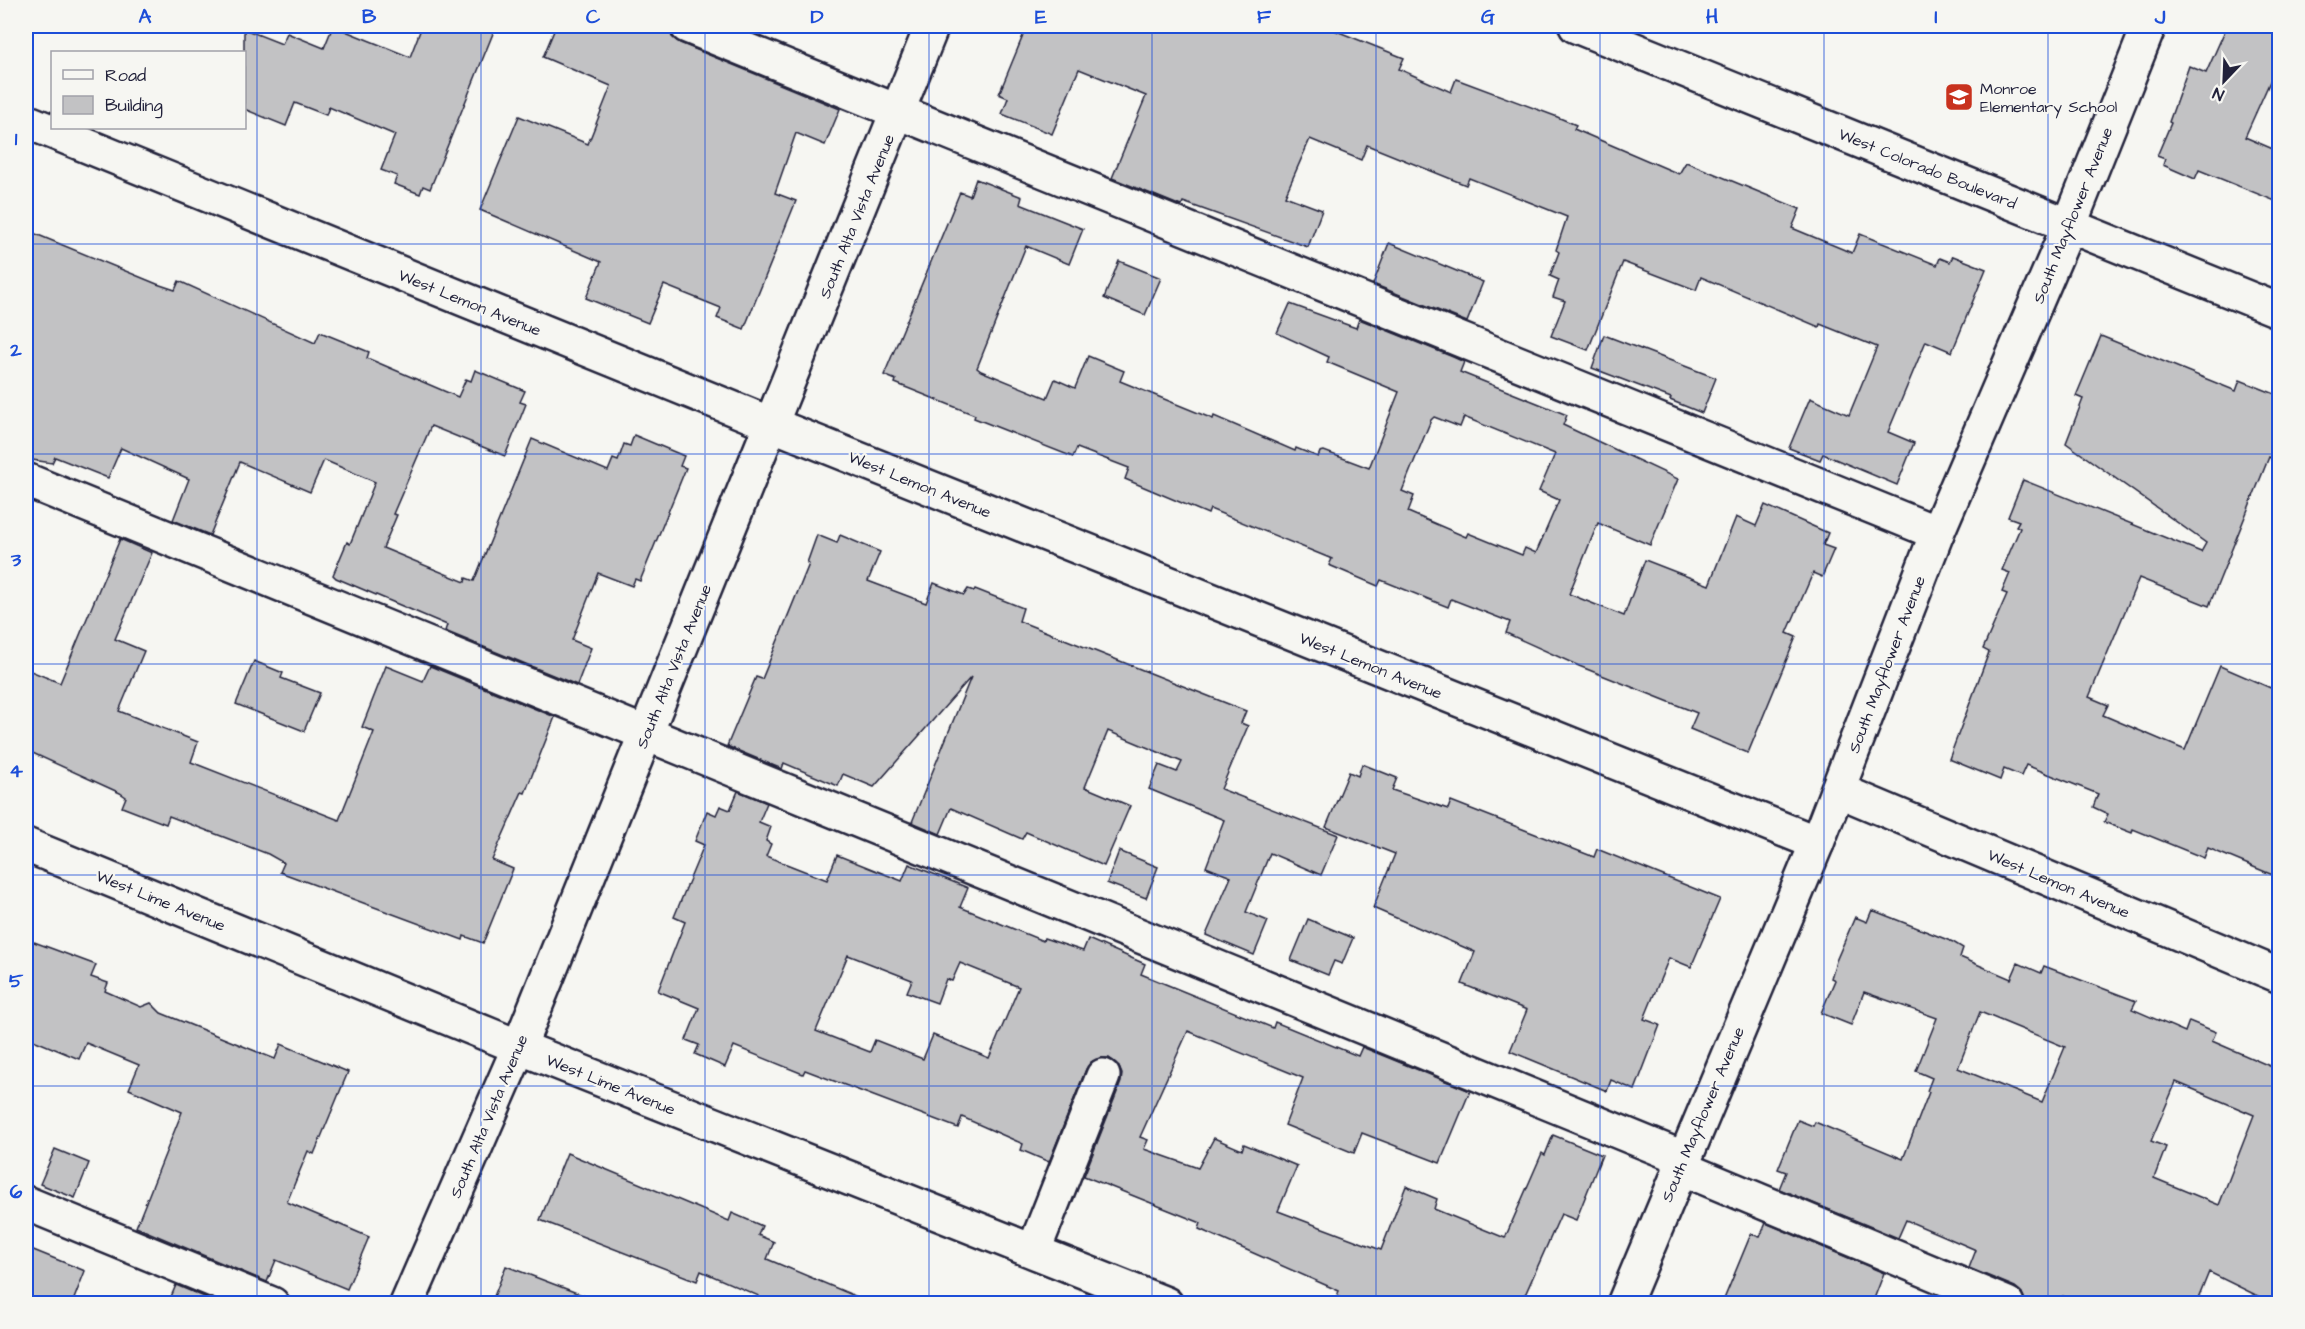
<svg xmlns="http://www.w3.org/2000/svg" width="2305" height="1329" font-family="'Architects Daughter',sans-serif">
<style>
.building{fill:#c2c2c4;stroke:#22223b;stroke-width:1.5;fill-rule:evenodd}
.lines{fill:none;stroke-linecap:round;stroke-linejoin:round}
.minor-casing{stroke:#22223b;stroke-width:38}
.minor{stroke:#f6f6f2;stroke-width:33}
.grid{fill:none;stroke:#1d4ed8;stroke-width:1.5;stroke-opacity:0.55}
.labels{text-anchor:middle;stroke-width:4.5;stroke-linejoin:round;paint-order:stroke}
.poi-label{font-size:16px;fill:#22223b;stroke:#f6f6f2;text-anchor:start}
.street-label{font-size:16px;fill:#22223b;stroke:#f6f6f2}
.neatline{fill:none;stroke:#1d4ed8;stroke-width:2}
.grid-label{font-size:20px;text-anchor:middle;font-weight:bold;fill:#1d4ed8}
</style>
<rect width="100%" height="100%" fill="#f6f6f2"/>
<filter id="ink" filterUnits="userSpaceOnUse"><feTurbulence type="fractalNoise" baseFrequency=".0167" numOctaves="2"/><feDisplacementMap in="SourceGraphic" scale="12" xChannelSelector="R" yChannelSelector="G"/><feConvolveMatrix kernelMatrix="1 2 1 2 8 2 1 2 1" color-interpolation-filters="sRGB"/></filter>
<g filter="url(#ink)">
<g class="building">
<polygon points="333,26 410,57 422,26 496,26 430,189 423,186 420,194 394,184 397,176 381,170 395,135 329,107 326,115 295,103 286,126 244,109 244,29 282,44 287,33 324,48"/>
<polygon points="556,26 669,26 672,37 680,43 840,109 825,145 796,133 775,193 796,201 744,329 717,318 721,308 664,285 648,323 586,298 601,262 480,210 519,116 588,144 611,86 543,57"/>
<polygon points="1027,26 1324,26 1404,58 1399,69 1451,92 1456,79 1555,116 1576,125 1574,129 1679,174 1686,162 1800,209 1792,228 1852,253 1860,234 1937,265 1940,258 1950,262 1953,256 1986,269 1952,352 1926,341 1888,432 1914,443 1897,485 1823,454 1820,460 1789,448 1810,398 1849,415 1877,347 1820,324 1819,327 1701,277 1696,290 1623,262 1588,350 1551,336 1565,301 1553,297 1559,280 1550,276 1559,252 1556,250 1567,217 1469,178 1466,185 1367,145 1361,160 1310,139 1285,196 1322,210 1308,247 1183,202 1181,206 1112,178 1146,96 1079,69 1052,134 1002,114 1008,98 999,94"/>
<polygon points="2227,26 2280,26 2280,59 2245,137 2280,152 2280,203 2199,170 2195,179 2163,165 2165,159 2157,156 2171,123 2169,122 2189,66 2206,73"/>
<path d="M976,179L1022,197L1020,204L1083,229L1069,264L1026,246L977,368L981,371L1047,398L1055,379L1075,388L1088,356L1124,371L1120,381L1213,419L1214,416L1295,451L1296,448L1318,457L1320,452L1324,451L1369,468L1399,392L1327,362L1329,357L1277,333L1290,304L1356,328L1359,319L1453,357L1464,362L1460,372L1567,415L1563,425L1678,479L1650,545L1598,523L1569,594L1624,616L1645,560L1709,585L1736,517L1756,526L1765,505L1828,533L1823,545L1834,549L1822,577L1813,573L1787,633L1796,637L1748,753L1690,729L1697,713L1579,666L1506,633L1510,622L1451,599L1448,607L1381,580L1378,586L1329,565L1332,559L1210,509L1208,514L1125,479L1129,468L1077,448L1073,457L974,418L975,415L895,383L896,380L884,375L960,192L970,196ZM1434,417L1460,427L1464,417L1555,454L1539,491L1559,500L1536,553L1525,548L1522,555L1468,533L1466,537L1408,512L1414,496L1402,491L1431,420Z"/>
<polygon points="26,230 157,284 175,290 179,281 315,343 320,332 369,352 367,358 458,397 466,379 471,381 475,370 525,391 520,402 526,404 505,456 431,426 393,514 397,515 383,548 465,582 466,578 474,581 532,439 608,471 613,459 618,461 624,444 630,446 634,435 684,456 680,466 686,468 640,581 635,579 632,586 598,573 572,640 591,648 577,685 445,631 447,625 336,578 333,575 347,542 350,544 375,482 324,460 310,492 240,462 210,535 173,520 189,479 121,448 108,478 55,457 52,463 26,459"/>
<polygon points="1389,243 1483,282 1467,322 1373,284"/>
<polygon points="1119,261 1161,278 1145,315 1104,298"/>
<polygon points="1604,335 1716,378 1702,413 1670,400 1671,398 1592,368"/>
<polygon points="2101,336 2236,391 2240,380 2280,396 2280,462 2269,457 2209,606 2139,578 2089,697 2108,705 2103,715 2185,750 2220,666 2280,692 2280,878 2208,848 2204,858 2133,829 2132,833 2104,822 2108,814 2093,807 2098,794 2026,765 2021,776 2004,769 2000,780 1949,759 1989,652 1983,649 2007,594 2002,592 2010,573 2002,570 2020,528 2016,526 2019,521 2008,517 2023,480 2201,552 2206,543 2066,443 2083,399 2076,396"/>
<polygon points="817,535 837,543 840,535 880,552 868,581 926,603 934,583 964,595 968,589 974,591 975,589 1023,608 1019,621 1246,711 1241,723 1248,726 1221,789 1338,835 1321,875 1270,853 1246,912 1268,921 1254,955 1206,935 1231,877 1206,867 1224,820 1149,789 1159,765 1177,772 1182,762 1108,731 1085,787 1130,806 1104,866 1026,832 1022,839 951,808 940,834 912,822 971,677 874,787 843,774 838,786 784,763 782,769 727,746 756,677 762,679 809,564 807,563"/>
<polygon points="120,539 152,553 115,639 144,651 119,711 198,742 191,762 339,820 374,732 362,727 386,666 423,681 430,666 555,717 525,793 522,792 492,860 513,869 483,943 464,936 463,940 280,872 284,863 268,854 169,816 166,824 122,807 126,797 120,793 26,750 26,669 60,683"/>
<polygon points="254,661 283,673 281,678 320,693 304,731 236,704"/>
<polygon points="1362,764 1397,778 1392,790 1448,809 1451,801 1594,857 1597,849 1720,899 1691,967 1669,958 1644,1019 1660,1025 1635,1090 1611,1080 1607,1091 1510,1051 1527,1010 1462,984 1475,952 1373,908 1395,854 1326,827 1349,772 1358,776"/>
<path d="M738,791L767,803L759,822L771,827L766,841L771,844L766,856L827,880L837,855L902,881L909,864L968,888L960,907L1043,941L1044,938L1083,951L1088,939L1145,964L1141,974L1273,1028L1275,1022L1358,1056L1362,1047L1470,1091L1440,1163L1362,1133L1354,1153L1285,1125L1303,1078L1188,1031L1140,1137L1148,1140L1144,1149L1198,1168L1214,1138L1242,1150L1244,1144L1297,1166L1278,1211L1381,1250L1406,1186L1437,1199L1434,1209L1505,1238L1542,1153L1545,1155L1553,1135L1602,1155L1576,1220L1561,1214L1521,1304H1355L1337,1296L1339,1291L1199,1229L1201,1223L1084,1176L1121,1082L1122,1074L1118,1065L1109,1058H1100L1091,1062L1086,1069L1049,1162L1021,1150L1023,1144L962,1117L958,1128L805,1070L803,1074L734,1046L725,1067L695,1054L699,1045L686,1040L699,1008L658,991L685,922L674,917L704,845L695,841L707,811L716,815L720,806L730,810ZM848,955L912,980L907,992L937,1003L946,979L952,981L960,963L1019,987L989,1058L933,1035L923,1059L875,1040L870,1052L816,1031Z"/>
<polygon points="1119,851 1158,867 1146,898 1107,883"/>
<path d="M1872,910L1953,942L1963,948L1960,957L2011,979L2018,963L2041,973L2044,966L2136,1001L2132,1009L2185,1032L2189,1021L2216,1032L2212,1041L2272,1067L2277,1054L2280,1055V1287L2272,1303L2209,1272L2196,1304H2080L2063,1296L2061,1304H2025L2022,1293L2015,1287L1969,1268L1976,1250L1906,1220L1898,1238L1779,1189L1786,1172L1778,1169L1798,1120L1813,1126L1815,1122L1903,1159L1929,1092L1927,1091L1932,1078L1916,1071L1937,1018L1864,992L1851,1025L1821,1013L1835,980L1831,978L1836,961L1855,917L1867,922ZM1980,1012L2065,1047L2042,1102L1958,1068ZM2176,1082L2254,1115L2219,1205L2154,1178L2166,1147L2151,1141Z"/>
<polygon points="1308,919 1353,938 1342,964 1334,961 1328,975 1291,960"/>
<polygon points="26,939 96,965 91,977 108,983 105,991 141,1007 151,1003 161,1013 275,1059 281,1044 348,1072 314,1154 308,1151 287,1202 369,1237 347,1289 276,1260 267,1282 136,1227 182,1112 129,1089 139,1065 86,1043 79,1059 26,1037"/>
<polygon points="55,1149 89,1163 75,1198 40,1184"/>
<polygon points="567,1153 729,1221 732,1213 762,1226 758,1235 774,1242 767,1259 874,1304 755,1304 759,1296 701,1271 697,1281 540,1220"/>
<polygon points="1766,1223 1884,1273 1872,1304 1722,1304 1751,1234 1760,1237"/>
<polygon points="26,1247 85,1271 72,1304 41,1304 26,1297"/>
<polygon points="506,1266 598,1301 597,1304 491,1304"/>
<polygon points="176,1285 221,1304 168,1304"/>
</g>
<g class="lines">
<g class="minor-casing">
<g id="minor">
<polyline points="687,26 1937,533"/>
<polyline points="1576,26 2280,311"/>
<polyline points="26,121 771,424 1817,843"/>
<polyline points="26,480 1683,1158"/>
<polyline points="1838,790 2280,976"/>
<polyline points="26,845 519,1047 1166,1304"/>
<polyline points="1679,1167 2007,1304"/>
<polyline points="26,1203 272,1304"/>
<polyline points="1034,1250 1103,1076"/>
<polyline points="407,1304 519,1047 932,26"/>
<polyline points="1624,1304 1817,843 1937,533 2069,226 2149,26"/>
</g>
</g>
<use href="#minor" class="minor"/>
</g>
</g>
<path class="grid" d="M257,26V1304M481,26V1304M705,26V1304M929,26V1304M1152,26V1304M1376,26V1304M1600,26V1304M1824,26V1304M2048,26V1304M26,244H2280M26,454H2280M26,664H2280M26,875H2280M26,1086H2280"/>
<defs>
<g id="school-square" transform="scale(1.5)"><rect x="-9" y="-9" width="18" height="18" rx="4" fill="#c8321e" stroke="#f6f6f2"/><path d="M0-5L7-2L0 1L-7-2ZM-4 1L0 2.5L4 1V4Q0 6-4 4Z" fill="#fff"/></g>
</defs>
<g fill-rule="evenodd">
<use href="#school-square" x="1959" y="97"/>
</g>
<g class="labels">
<g class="poi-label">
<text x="1980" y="94">Monroe<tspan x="1980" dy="18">Elementary School</tspan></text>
</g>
<g class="street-label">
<text transform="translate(1928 168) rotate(22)" y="6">West Colorado Boulevard</text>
<text transform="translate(2072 215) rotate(-68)" y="6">South Mayflower Avenue</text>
<text transform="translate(856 216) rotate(-68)" y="6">South Alta Vista Avenue</text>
<text transform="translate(470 302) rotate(22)" y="6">West Lemon Avenue</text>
<text transform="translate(920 484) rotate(22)" y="6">West Lemon Avenue</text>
<text transform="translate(1886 664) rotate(-69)" y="6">South Mayflower Avenue</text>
<text transform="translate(1371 665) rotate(22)" y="6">West Lemon Avenue</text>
<text transform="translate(673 666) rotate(-68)" y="6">South Alta Vista Avenue</text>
<text transform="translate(2059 883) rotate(23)" y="6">West Lemon Avenue</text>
<text transform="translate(161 900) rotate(22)" y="6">West Lime Avenue</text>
<text transform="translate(611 1084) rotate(22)" y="6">West Lime Avenue</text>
<text transform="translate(1702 1114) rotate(-67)" y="6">South Mayflower Avenue</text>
<text transform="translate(488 1116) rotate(-67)" y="6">South Alta Vista Avenue</text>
</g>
</g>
<rect width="2305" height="1329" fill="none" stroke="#f6f6f2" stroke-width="66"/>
<rect x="51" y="51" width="195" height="78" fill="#f6f6f2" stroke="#a1a1a9" stroke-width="1.5"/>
<rect x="63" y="70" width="30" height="9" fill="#f6f6f2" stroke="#a1a1a9" stroke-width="1.5"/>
<text x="105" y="81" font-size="18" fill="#22223b">Road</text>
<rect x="63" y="96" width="30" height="18" fill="#c2c2c4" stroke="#a1a1a9" stroke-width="1.5"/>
<text x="105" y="111" font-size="18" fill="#22223b">Building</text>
<g transform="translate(2224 81) rotate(203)" stroke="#f6f6f2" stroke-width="4.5" paint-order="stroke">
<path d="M0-4.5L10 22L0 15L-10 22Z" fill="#22223b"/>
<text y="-9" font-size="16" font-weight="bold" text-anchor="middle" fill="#22223b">N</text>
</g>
<rect x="33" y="33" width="2239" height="1263" class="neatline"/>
<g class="grid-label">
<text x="145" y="23">A</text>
<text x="369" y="23">B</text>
<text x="593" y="23">C</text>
<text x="817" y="23">D</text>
<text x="1041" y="23">E</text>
<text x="1264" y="23">F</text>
<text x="1488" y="23">G</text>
<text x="1712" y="23">H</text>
<text x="1936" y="23">I</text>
<text x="2160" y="23">J</text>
<text x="16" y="145">1</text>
<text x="16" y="356">2</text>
<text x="16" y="566">3</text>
<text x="16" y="777">4</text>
<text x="16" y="987">5</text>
<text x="16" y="1198">6</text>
</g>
</svg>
